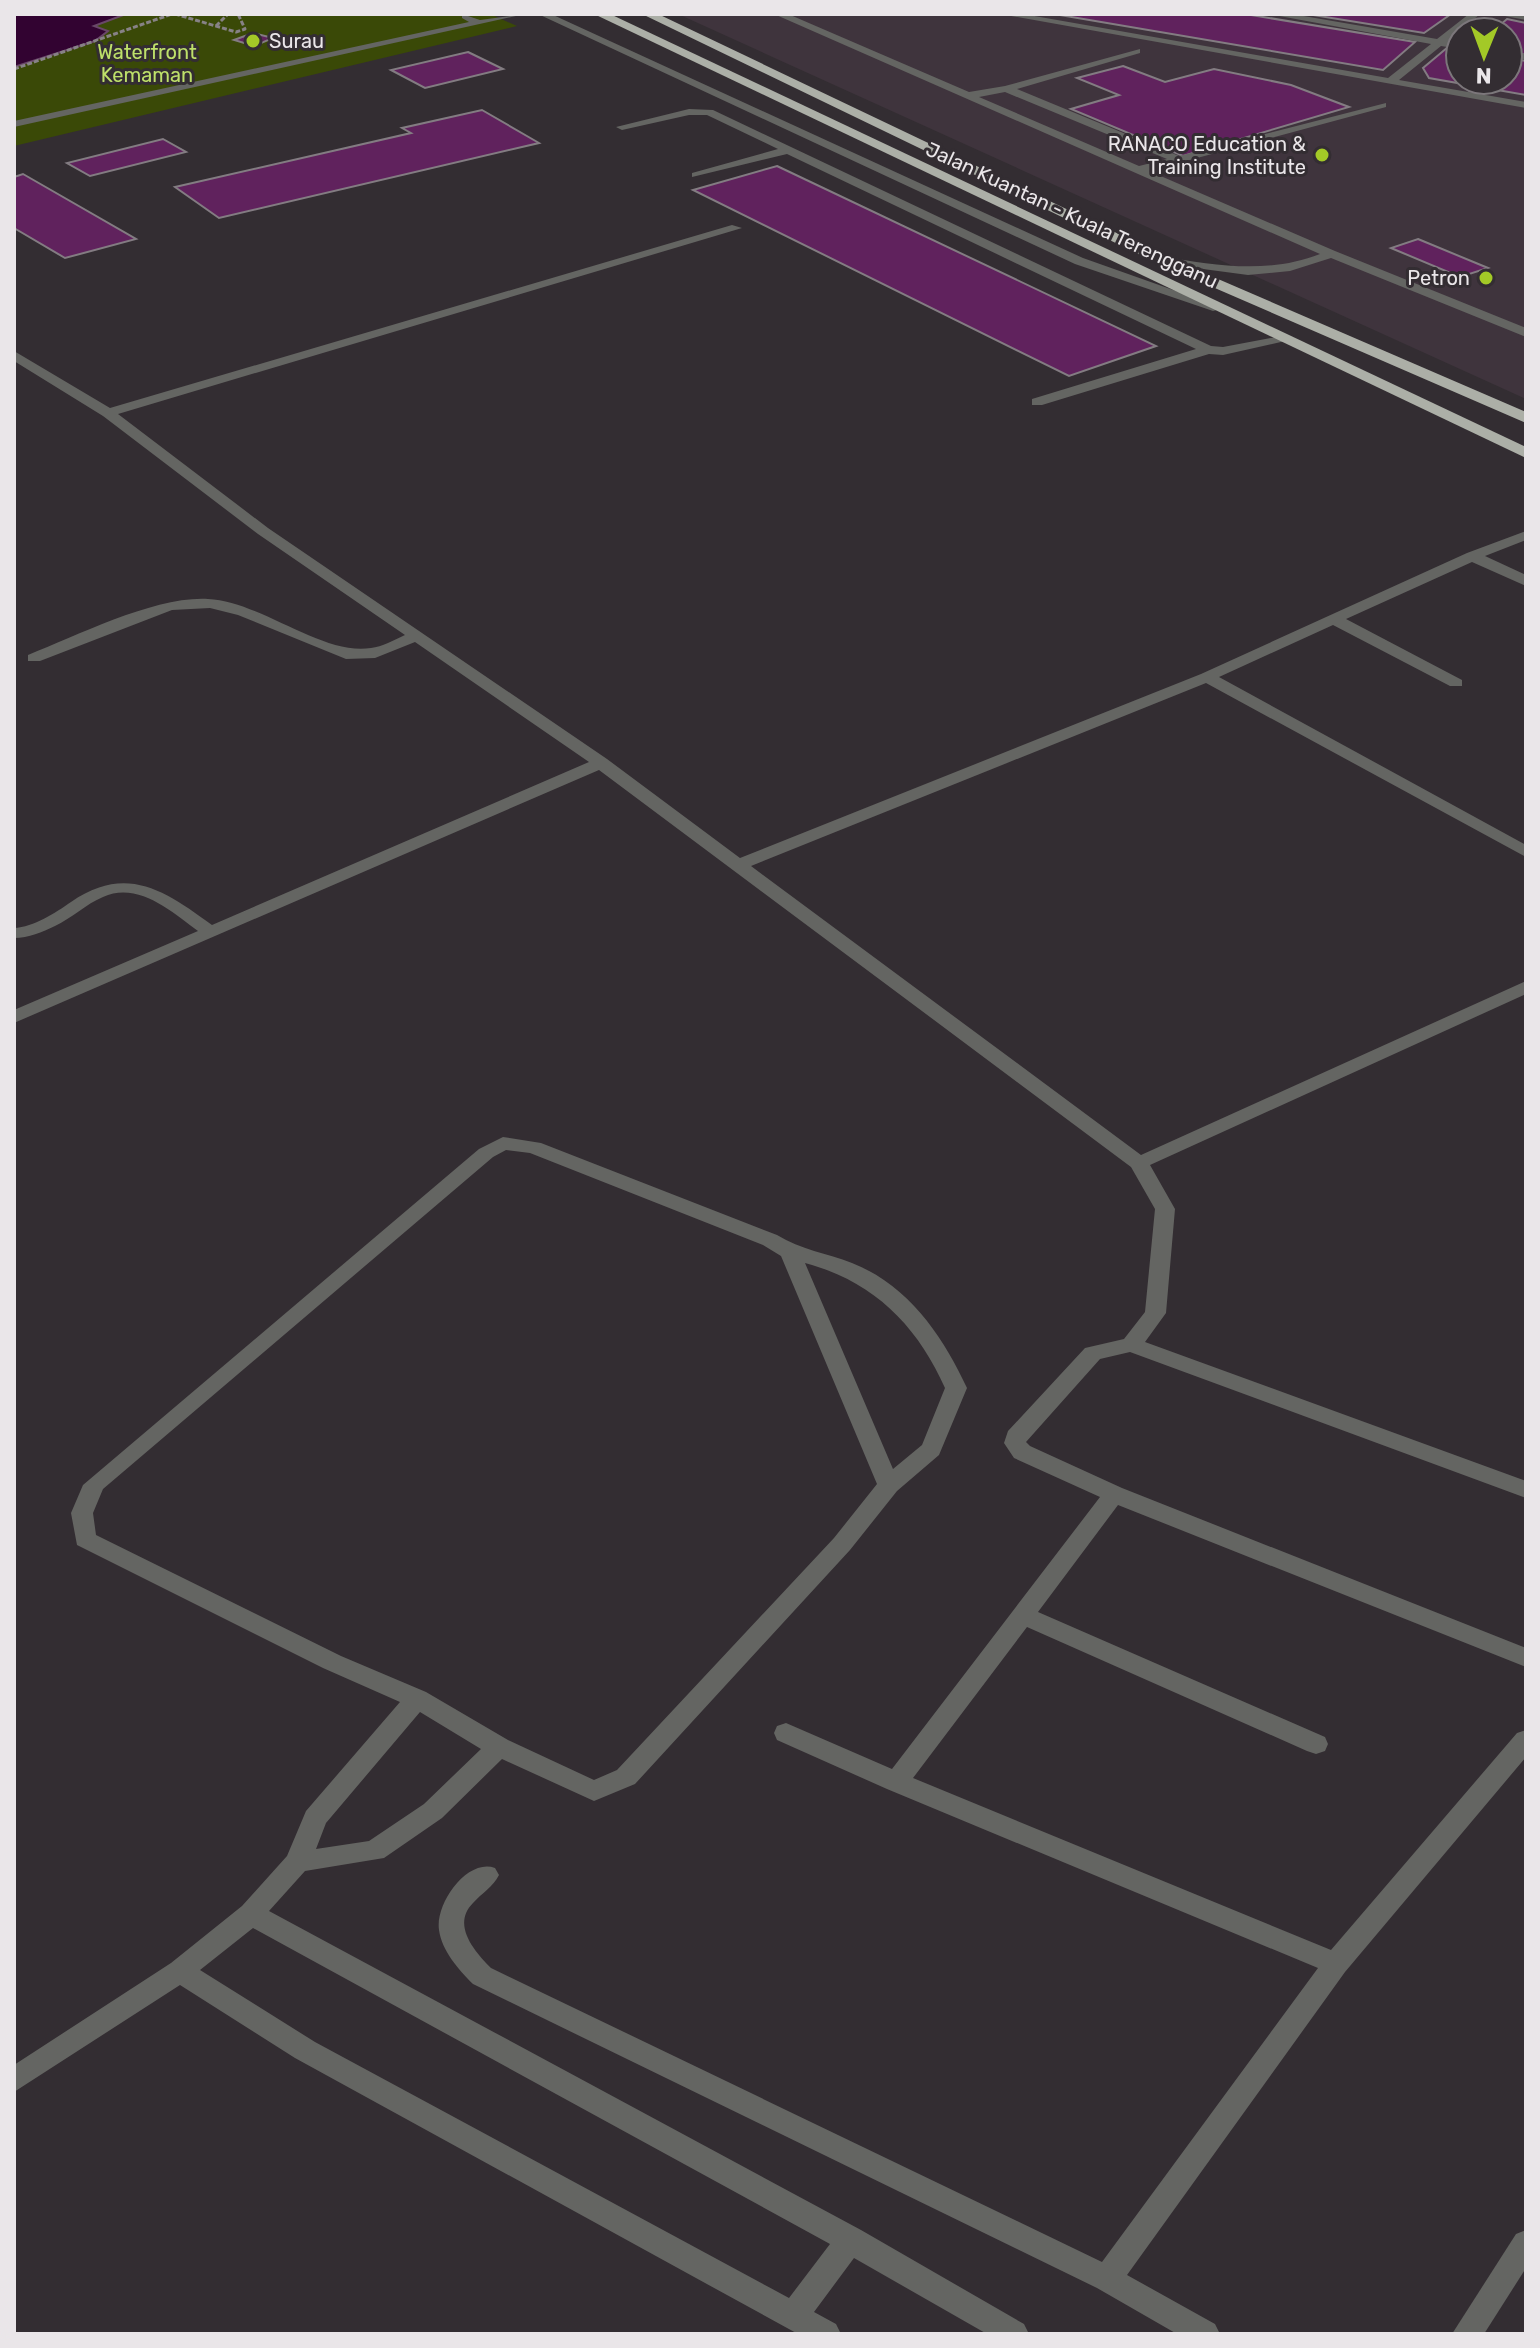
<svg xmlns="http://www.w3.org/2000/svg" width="1540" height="2348" font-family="Rubik,sans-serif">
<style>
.built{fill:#3f343d;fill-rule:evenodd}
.green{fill:#3a4907}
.water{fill:#320331;stroke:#694768;stroke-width:2}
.building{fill:#60225d;stroke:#837c82;stroke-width:2}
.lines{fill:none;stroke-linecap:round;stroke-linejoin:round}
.path{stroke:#878286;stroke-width:3;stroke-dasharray:5 2;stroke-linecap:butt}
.minor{fill:#646562;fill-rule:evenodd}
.highway{fill:#acafa7;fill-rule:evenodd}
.poi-dot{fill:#a3c927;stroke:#332d32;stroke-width:3}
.labels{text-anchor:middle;stroke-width:6;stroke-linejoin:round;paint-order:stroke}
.far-poi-label{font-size:20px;fill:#eae6e9;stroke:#332d32;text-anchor:end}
.far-park-label{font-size:20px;fill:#bee06a;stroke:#332d32}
.far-street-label{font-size:20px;fill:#eae6e9;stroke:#332d32}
</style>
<rect width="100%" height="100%" fill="#332d32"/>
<path class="built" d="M678,14H1526V399ZM1460,32H1508V80H1460Z"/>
<polygon class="green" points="126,14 490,14 517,26 14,146 14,67 95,40 108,31 93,26"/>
<polygon class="water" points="14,14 126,14 94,26 108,31 95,41 14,67"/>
<g class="building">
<polygon points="1054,14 1245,14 1415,42 1383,70"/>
<polygon points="1307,14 1451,14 1424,33"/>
<polygon points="1507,19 1526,23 1526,55 1508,51 1508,32 1492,32"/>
<polygon points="253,33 273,38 254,46 234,40"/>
<polygon points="1448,47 1460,49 1460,80 1508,80 1508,58 1526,61 1526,95 1429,78 1423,68"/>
<polygon points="468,52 503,69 425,88 391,70"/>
<polygon points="1123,66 1165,82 1214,69 1291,85 1349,107 1183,156 1071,109 1119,95 1077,78"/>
<polygon points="482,110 539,143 219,218 175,187 411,133 402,128"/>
<polygon points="163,139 186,152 90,176 67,163"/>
<polygon points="777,166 1156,346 1069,376 693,190"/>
<polygon points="23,174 136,239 65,258 14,228 14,177"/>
<polygon points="1418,239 1488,268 1460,277 1391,248"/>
</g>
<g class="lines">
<g class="path">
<polyline points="175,14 236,32 245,29 238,14"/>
<polyline points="216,26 228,14"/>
<polyline points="14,69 172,14"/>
</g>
<g class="minor">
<polygon points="462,14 480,20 525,14 14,127 14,121 469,22 462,18"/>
<polygon points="538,14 551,14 1083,258 1224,308 1213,311 1075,264"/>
<path d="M774,14H788L969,92L1005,86L1140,49V53L1017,89L1179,156L1386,103V107L1149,171L1335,251L1526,328V337L1331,258L1290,271L1248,275L1158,263V257L1162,256C1215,266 1269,274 1320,254ZM1005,92L1167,159L1139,166L979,97Z"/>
<polygon points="1000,14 1023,14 1388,78 1431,44 1269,14 1292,14 1437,39 1469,14 1480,14 1448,41 1460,43 1460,49 1441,46 1399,80 1526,102 1526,108"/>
<polygon points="1504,14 1526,14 1526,20 1505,16"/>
<polygon points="1508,51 1526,54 1526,60 1508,57"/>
<polygon points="689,109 713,110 1211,346 1223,347 1287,335 1294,339 1223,355 1209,354 1042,405 1032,405 1032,399 1196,349 787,154 692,177 692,173 778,149 707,115 689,115 622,130 616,127"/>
<path d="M732,225L742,228L118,414L268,528L607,759L740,858L1201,674L1467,553L1526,531V540L1485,556L1526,575V586L1472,562L1346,619L1462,680V686H1450L1333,625L1219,677L1526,845V857L1206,683L751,866L1141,1155L1526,981V994L1150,1165L1175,1209L1166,1313L1145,1342L1526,1481V1498L1130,1352L1100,1359L1026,1442L1030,1446L1122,1488L1526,1648V1667L1118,1505L1038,1612L1325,1737L1328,1744L1325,1751L1316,1754L1307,1751L1027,1627L913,1778L1331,1950L1517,1733L1526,1730V1757L1345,1972L1127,2275L1215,2324L1220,2334H1177L1097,2288L473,1984C458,1969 442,1951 439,1930C435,1904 467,1858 495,1868L499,1875C493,1887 482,1893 473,1903C451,1925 475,1952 491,1968L1102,2262L1318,1968L887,1789L777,1740L774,1733L777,1726L786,1723L892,1769L1100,1497L1014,1458L1004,1443L1008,1431L1085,1348L1124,1339L1145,1312L1155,1209L1131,1167L599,770L14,1023V1010L198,931C172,912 138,881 103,897C86,904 72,918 55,926C42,932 29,938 14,938V928C34,927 55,913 71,902C126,864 164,890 212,925L589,762L415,642L375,658L346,659L238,615L210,608L172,610L40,661H28V655C79,635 155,596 208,599C260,601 322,656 371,648C382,647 394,640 405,635L258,534L103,416L14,361V351L110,408Z"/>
<path d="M503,1137L541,1143L777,1235C801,1250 827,1253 852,1263C908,1285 943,1336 967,1388L939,1455L897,1491L850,1550L635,1784L594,1801L502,1759L442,1818L384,1858L305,1871L269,1911L861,2230L1024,2324L1029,2334H987L854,2258L814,2312L836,2324L841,2334H798L295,2058L180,1985L14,2092V2065L171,1963L242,1906L287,1856L306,1811L400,1702L323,1668L77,1545L71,1513L83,1485L479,1149ZM506,1150L530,1153L763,1245L781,1256L877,1484L834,1538L617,1770L594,1780L508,1740L426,1692L341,1656L96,1535L93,1513L103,1489L493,1157ZM805,1263C873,1281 917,1325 945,1388L922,1445L893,1469ZM420,1712L481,1749L424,1804L369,1841L316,1849L326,1823ZM253,1928L830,2244L789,2298L315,2042L200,1970Z"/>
<polygon points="1526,2230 1526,2268 1484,2334 1452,2334 1516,2234"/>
</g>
<g class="highway">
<polygon points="594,14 610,14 1526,447 1526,458"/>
<polygon points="642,14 658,14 1167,257 1526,412 1526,423 1157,263"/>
</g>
</g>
<g class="poi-dot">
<circle cx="253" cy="41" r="8"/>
<circle cx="1322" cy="155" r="8"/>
<circle cx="1486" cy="278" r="8"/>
</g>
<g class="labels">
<g class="far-poi-label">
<text x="269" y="48" text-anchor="start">Surau</text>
<text x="1306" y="151">RANACO Education &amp;<tspan x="1306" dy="23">Training Institute</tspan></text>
<text x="1470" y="285">Petron</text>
</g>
<g class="far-park-label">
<text x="147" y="59">Waterfront<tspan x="147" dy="23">Kemaman</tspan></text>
</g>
<g class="far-street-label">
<text transform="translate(1072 215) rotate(25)" y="7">Jalan Kuantan - Kuala Terengganu</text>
</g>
</g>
<rect width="1540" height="2348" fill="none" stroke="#eae6e9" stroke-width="32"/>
<g transform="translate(1484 56) rotate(181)"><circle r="38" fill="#332d32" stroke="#7c777b" stroke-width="2"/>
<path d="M0-6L14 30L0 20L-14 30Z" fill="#a3c927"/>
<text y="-12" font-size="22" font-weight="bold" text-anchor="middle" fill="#eae6e9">N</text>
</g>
</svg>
